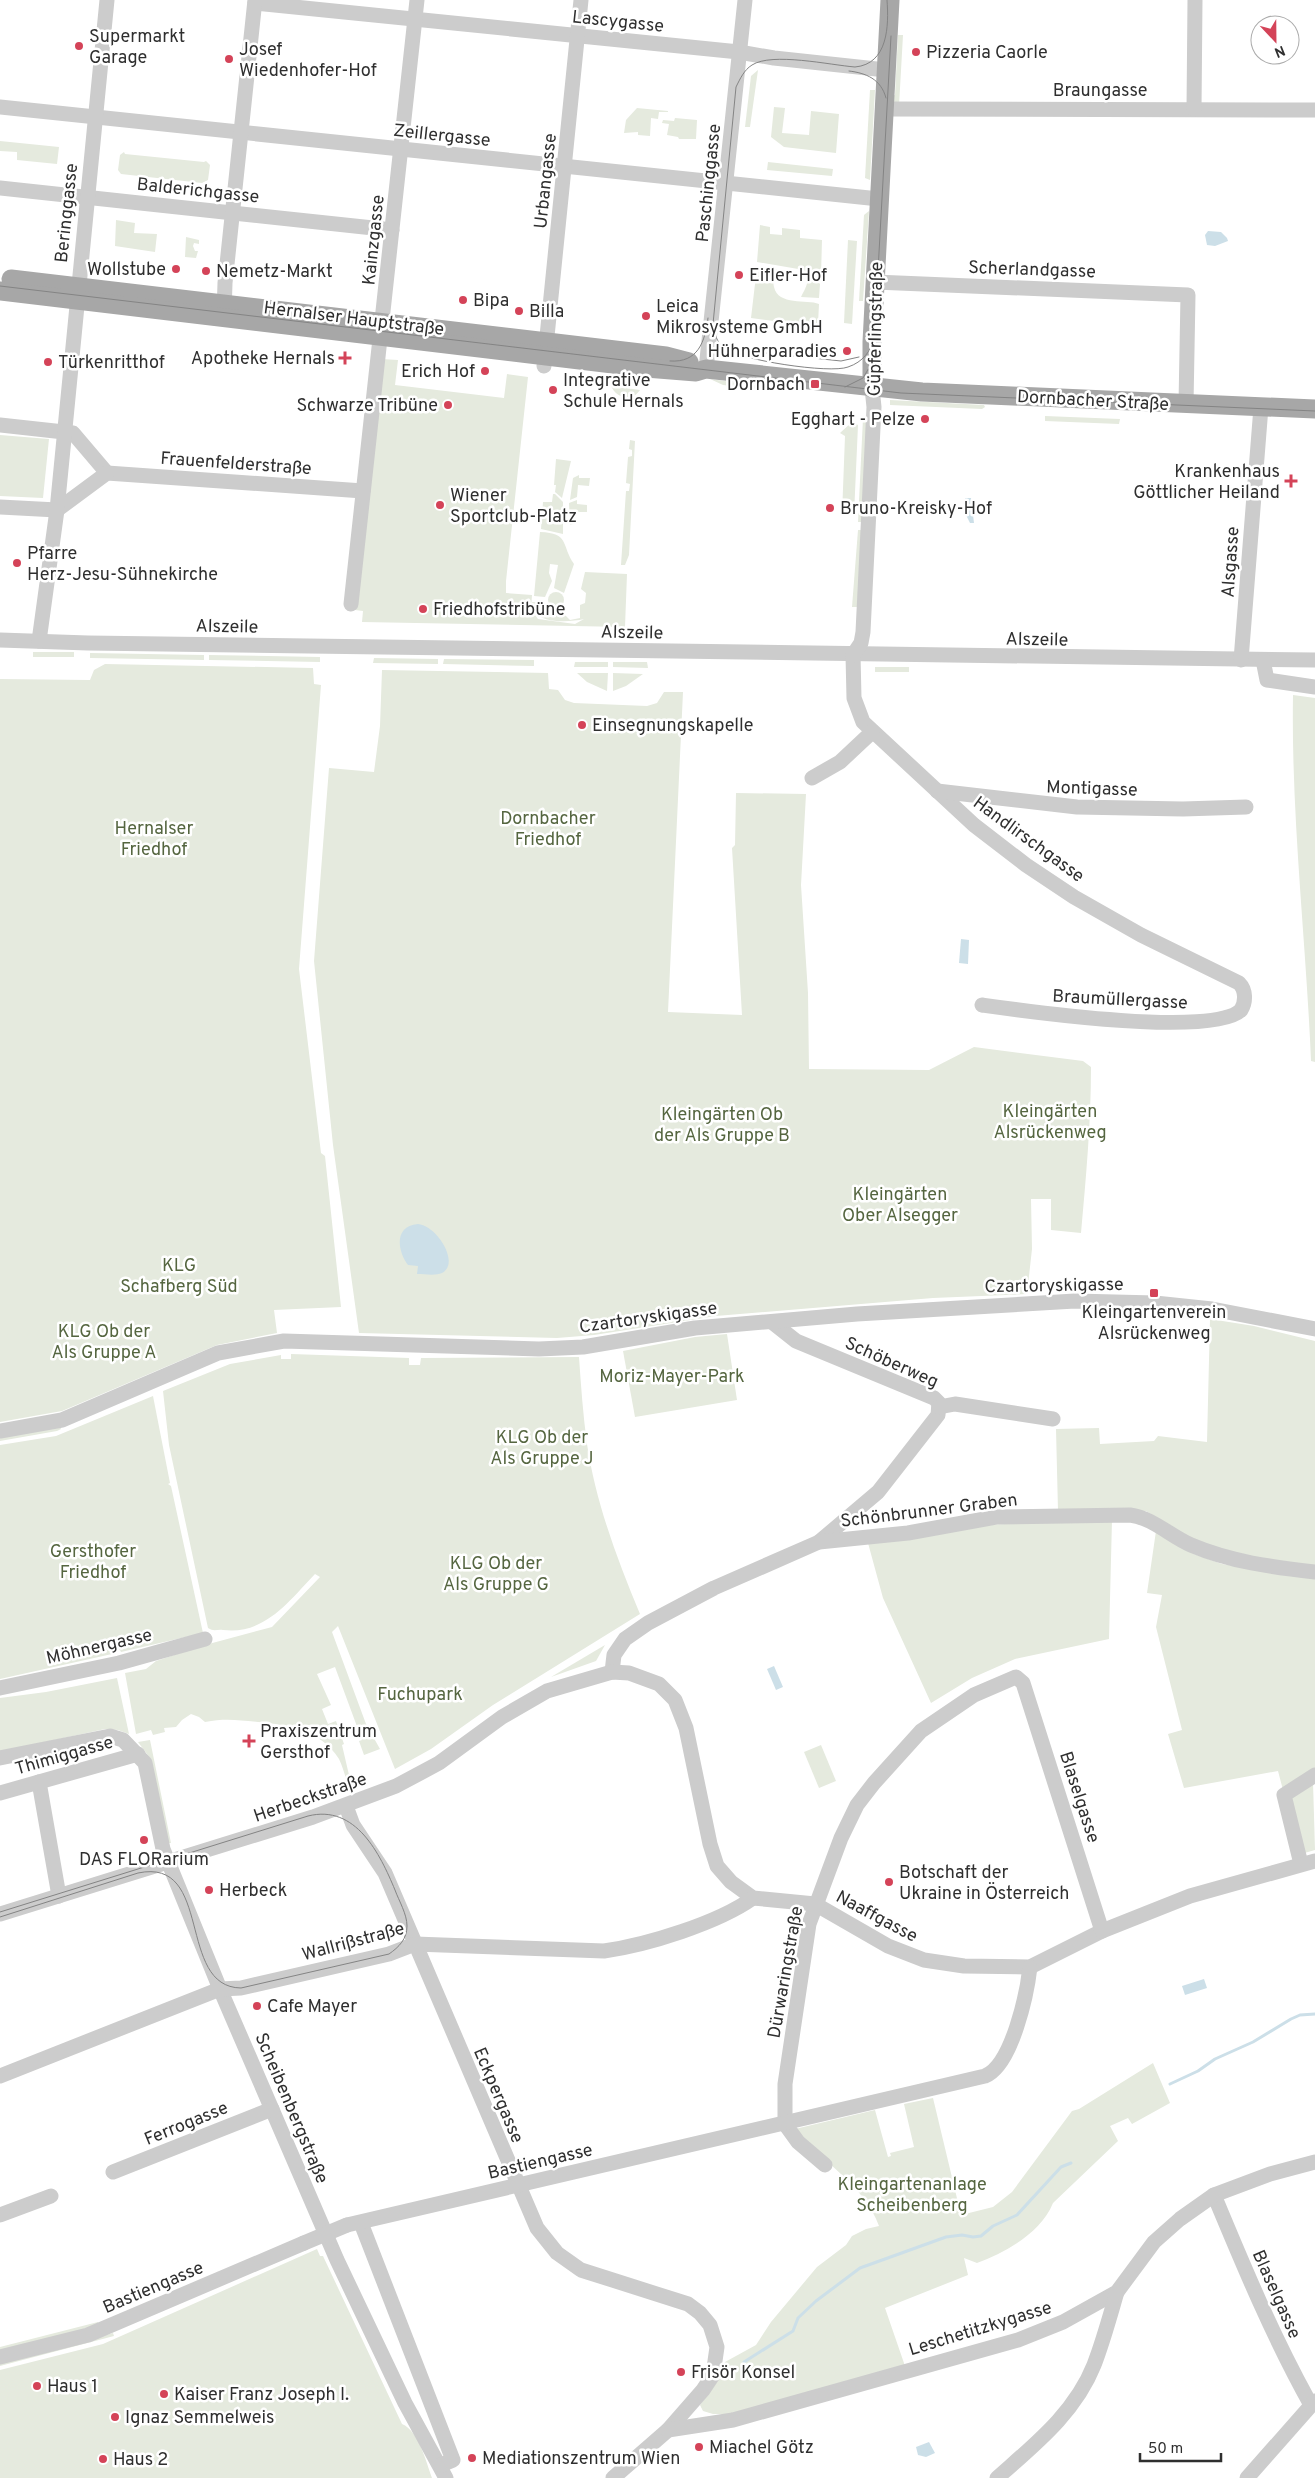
<svg xmlns="http://www.w3.org/2000/svg" width="1315" height="2478" font-family="Overpass,sans-serif">
<style>
.green{fill:#e5eade}
.water{fill:#ccdfe8}
.lines{fill:none;stroke-linecap:round;stroke-linejoin:round}
.stream{stroke:#ccdfe8;stroke-width:3}
.minor{stroke:#ccc;stroke-width:15}
.major{stroke:#a7a7a7;stroke-width:19}
.tram{stroke:#848484;stroke-width:1}
.minor-bridge{stroke:#ccc;stroke-width:15}
.poi-dot{fill:#d44358;stroke:#fff;stroke-width:2}
.labels{text-anchor:middle;stroke-width:5;stroke-linejoin:round;paint-order:stroke}
.street-label{font-size:18px;fill:#2f2f2f;stroke:#fff}
.poi-label{font-size:18px;fill:#2f2f2f;stroke:#fff;text-anchor:start}
.park-label{font-size:18px;fill:#556640;stroke:#fff}
</style>
<rect width="100%" height="100%" fill="#fff"/>
<g class="green">
<polygon points="898,35 903,35 899,106 894,102 892,96 895,95"/>
<polygon points="758,70 750,127 745,127 751,76"/>
<polygon points="870,90 875,90 870,180 865,178"/>
<polygon points="774,107 785,108 782,133 809,135 811,111 839,114 836,153 784,147 771,137"/>
<polygon points="637,108 668,111 668,112 659,112 658,119 651,118 650,136 638,135 638,132 624,133 626,120"/>
<polygon points="675,118 697,120 696,139 679,139 678,137 667,135 669,124 662,123 663,120 674,121"/>
<polygon points="0,141 59,147 57,164 17,160 17,152 0,151"/>
<polygon points="124,152 125,154 204,162 206,161 210,165 208,180 202,183 121,174 118,170 120,155"/>
<polygon points="768,162 833,169 832,176 767,170"/>
<polygon points="869,211 863,301 859,301 864,215"/>
<polygon points="116,220 135,223 134,233 157,234 155,252 115,246"/>
<path d="M760,225L770,227V234L782,235V228L800,230V238L822,240L821,276H818V282L820,284L819,298L801,297C806,287 811,280 804,270L757,262Z"/>
<polygon points="186,237 199,240 199,244 194,243 193,246 195,251 198,251 196,258 185,257"/>
<polygon points="848,240 857,241 852,324 844,323"/>
<path d="M757,267L780,270C776,275 772,280 774,287C778,306 807,299 819,304L818,324L814,326L751,318Z"/>
<path d="M381,359L398,360L395,385L504,398L507,374L528,377L506,581V593L532,595L531,609L538,619L575,624L584,619C571,622 544,624 534,612L532,602L545,603C548,612 557,613 564,607V614L570,620L580,618V605L585,603L586,593L581,589L585,572L627,574L625,627L362,622L363,611L355,610Z"/>
<polygon points="710,379 761,386 760,389 723,385"/>
<path d="M611,386L640,390C632,402 617,399 611,386Z"/>
<polygon points="890,400 984,405 985,407 982,409 890,405"/>
<polygon points="814,412 842,415 834,422 813,419"/>
<polygon points="1045,416 1120,419 1119,424 1045,421"/>
<polygon points="863,418 867,418 863,522 858,522"/>
<polygon points="852,422 858,425 854,515 842,515 845,436 840,433"/>
<polygon points="0,435 49,439 43,498 0,496"/>
<polygon points="630,440 635,441 629,555 625,565 621,565 626,491 629,491 630,484 626,483 628,457 632,456 632,450 629,449"/>
<polygon points="556,459 571,461 562,498 555,492 556,485 554,485"/>
<polygon points="579,475 579,478 590,478 589,486 578,485 577,497 570,500 573,478"/>
<polygon points="553,494 555,494 563,502 563,534 541,529 543,502 552,502"/>
<polygon points="577,500 577,504 587,505 587,512 576,512 576,523 570,525 569,503"/>
<polygon points="858,530 862,530 858,607 852,607"/>
<path d="M540,532C570,533 561,545 574,564L564,593L554,588L558,565L550,564L549,573L552,581L545,597L534,596Z"/>
<circle cx="556" cy="600" r="8"/>
<rect x="33" y="652" width="41" height="5"/>
<polygon points="90,653 204,655 204,660 90,658"/>
<polygon points="209,655 320,657 320,662 209,660"/>
<polygon points="374,658 438,659 438,664 373,663"/>
<polygon points="444,659 534,660 534,666 443,664"/>
<polygon points="575,662 608,662 608,667 574,667"/>
<polygon points="613,662 647,662 648,668 613,667"/>
<polygon points="105,664 313,668 314,684 321,685 299,969 321,1153 325,1156 341,1307 274,1310 277,1333 217,1345 62,1411 0,1422 0,679 90,680 94,670"/>
<rect x="875" y="667" width="34" height="5"/>
<path d="M382,670L548,673L549,689L558,690L565,700L574,703L647,706L657,703L664,692H683L668,1012L742,1015L732,848L735,845L736,793L806,794L801,885L808,993L809,1069L929,1070L974,1047L1083,1061L1091,1067C1091,1123 1086,1178 1081,1233L1051,1230V1199H1031L1032,1249L1027,1294L933,1298L716,1316L594,1335L557,1338L359,1333L333,1145L314,961L329,768L374,772L380,726Z"/>
<polygon points="577,673 608,673 607,691 587,682"/>
<polygon points="613,673 643,674 626,686 613,691"/>
<path d="M1293,695L1315,698V1062L1311,1061C1306,939 1291,817 1293,695Z"/>
<polygon points="1210,1319 1254,1326 1315,1341 1315,1567 1237,1555 1194,1541 1146,1511 1058,1511 1056,1429 1099,1428 1100,1444 1154,1441 1158,1436 1207,1442"/>
<polygon points="727,1334 737,1400 635,1417 623,1351 695,1337"/>
<path d="M291,1354L409,1358V1365H420L421,1358L579,1357C581,1386 583,1415 587,1444C596,1503 617,1559 640,1614L493,1705L431,1749L395,1769L338,1626L332,1632L366,1724L380,1749L364,1755L359,1741L362,1740L335,1667L317,1674L331,1705L322,1709L328,1724L336,1721L344,1744L342,1745L349,1775H352L353,1778L365,1774L367,1782L349,1788C346,1779 343,1767 339,1759C321,1730 289,1725 258,1722C238,1720 225,1718 205,1722L199,1717L191,1714L182,1720L176,1727L164,1728L165,1732L153,1735L151,1730L136,1734L125,1673L146,1669L156,1661L205,1645L272,1627L320,1577L315,1574C289,1601 265,1635 223,1630C217,1629 214,1632 208,1628L169,1445L163,1391L230,1364L281,1355V1359H291Z"/>
<polygon points="153,1396 170,1483 168,1484 171,1486 203,1633 121,1652 120,1650 112,1651 112,1654 0,1679 0,1445 56,1436"/>
<polygon points="60,1426 61,1429 57,1431 0,1441 0,1436"/>
<polygon points="1112,1520 1109,1639 1015,1659 972,1678 931,1703 883,1598 868,1543 980,1525"/>
<polygon points="1156,1531 1194,1554 1222,1564 1315,1579 1315,1772 1283,1790 1278,1771 1184,1788 1168,1734 1182,1730 1156,1627 1162,1595 1147,1593"/>
<polygon points="605,1645 596,1661 551,1677"/>
<polygon points="117,1678 129,1734 118,1730 105,1729 22,1747 0,1754 0,1698 46,1692"/>
<polygon points="150,1740 171,1843 168,1843 150,1758 138,1742"/>
<polygon points="821,1745 836,1781 819,1788 804,1752"/>
<polygon points="1313,1782 1315,1850 1301,1854 1288,1798"/>
<path d="M1153,2063L1170,2103L1132,2124L1128,2118L1110,2126L1118,2141L1053,2203C1041,2233 1006,2252 977,2263L964,2258L968,2275L885,2308L905,2366L734,2414H713L703,2411L700,2405L722,2375L725,2362L756,2345L771,2322L817,2267L846,2245L852,2236L866,2229L879,2226C864,2184 822,2163 795,2129L875,2110L888,2157L891,2156L890,2153L914,2147L904,2104L933,2098L961,2215L993,2207L1012,2192L1072,2111L1079,2109Z"/>
<path d="M317,2249L320,2256H323L402,2424C419,2431 426,2462 432,2478H0V2370L103,2344Z"/>
<polygon points="98,2322 99,2325 0,2351 0,2347"/>
<polygon points="113,2333 114,2336 0,2366 0,2363"/>
</g>
<g class="water">
<polygon points="1208,231 1221,232 1227,238 1228,241 1215,246 1207,245 1205,235"/>
<polygon points="965,498 971,498 974,523 970,523 966,515"/>
<polygon points="961,939 969,940 968,964 959,963"/>
<path d="M418,1224C436,1225 461,1263 442,1273C435,1276 425,1274 417,1274L418,1266L408,1265C397,1250 394,1226 418,1224Z"/>
<polygon points="774,1666 783,1687 776,1690 767,1669"/>
<polygon points="1204,1979 1207,1988 1185,1995 1182,1986"/>
<polygon points="929,2442 935,2453 926,2457 918,2455 916,2447"/>
</g>
<g class="lines">
<g class="stream">
<polyline points="1170,2084 1198,2071 1215,2059 1253,2042 1291,2019 1300,2015 1315,2014"/>
<polyline points="744,2362 793,2331 798,2318 816,2301 860,2268 946,2237 962,2235 973,2237 981,2236 993,2226 1017,2215 1061,2167 1071,2163"/>
</g>
<g class="minor">
<polyline points="255,3 739,52 774,58 886,70"/>
<polyline points="0,107 879,199"/>
<polyline points="884,109 1315,110"/>
<polyline points="1194,109 1195,0"/>
<polyline points="0,188 392,230"/>
<polyline points="875,282 1188,295 1186,404"/>
<polyline points="224,314 225,283 255,0"/>
<polyline points="544,366 581,0"/>
<polyline points="706,369 745,0"/>
<polyline points="0,425 73,433 107,473"/>
<polyline points="107,473 363,491"/>
<polyline points="0,507 57,510 107,473"/>
<polyline points="351,604 417,0"/>
<polyline points="0,640 88,643 1315,660"/>
<polyline points="39,641 57,510 107,0"/>
<path d="M853,655L854,698L863,722L974,825L1026,865L1074,897L1141,935L1239,983C1246,990 1246,1002 1241,1010C1214,1038 1025,1011 982,1005"/>
<polyline points="853,655 861,643 863,632 874,407 872,388"/>
<polyline points="1241,660 1261,407"/>
<polyline points="1263,660 1267,680 1315,687"/>
<polyline points="812,778 840,762 872,732"/>
<polyline points="937,791 1077,807 1183,809 1246,807"/>
<polyline points="772,1322 796,1341 934,1398 939,1403 938,1415 878,1492 819,1542"/>
<polyline points="939,1407 955,1404 1053,1419"/>
<polyline points="0,1431 62,1420 218,1353 284,1341 539,1349 583,1347 695,1328 857,1314 1075,1301 1155,1303 1212,1309 1315,1329"/>
<path d="M612,1672L614,1655L625,1639L648,1623L714,1588L819,1542L908,1533L996,1517L1130,1515C1153,1518 1170,1536 1191,1545C1231,1562 1272,1567 1315,1572"/>
<polyline points="0,1688 119,1663 205,1639"/>
<polyline points="0,1758 110,1736 123,1740 145,1763 163,1849 220,1989 337,2260 405,2403 446,2478"/>
<polyline points="39,1782 59,1896"/>
<polyline points="0,1793 138,1754"/>
<polyline points="346,1806 353,1825 385,1873 537,2228 557,2253 581,2270 688,2304 700,2313 710,2325 717,2347 713,2375 703,2390 668,2430 613,2478"/>
<polyline points="1301,1864 1284,1795 1315,1775"/>
<polyline points="0,1914 313,1817 396,1786 439,1763 502,1717 547,1691 612,1672 629,1673 659,1684 675,1700 686,1728 710,1844 717,1866 731,1882 753,1898 815,1904 888,1946 924,1960 964,1966 1030,1967 1102,1931 1190,1896 1315,1861"/>
<path d="M0,2076L220,1989L241,1988L389,1954L415,1944L604,1951C647,1945 718,1923 753,1898"/>
<polyline points="825,2165 798,2142 785,2124 785,2084 809,1924 841,1838 857,1805 874,1783 921,1731 974,1695 1016,1677 1023,1683 1102,1931"/>
<polyline points="113,2172 272,2109"/>
<path d="M1214,2195C1244,2267 1273,2337 1311,2405"/>
<polyline points="0,2215 51,2196"/>
<polyline points="361,2223 453,2460 441,2465"/>
<path d="M347,2225L985,2076C1012,2065 1027,1994 1030,1967"/>
<polyline points="0,2357 88,2335 304,2243"/>
<polyline points="668,2430 733,2420 1018,2340 1063,2322 1117,2292 1154,2242 1180,2219 1214,2195 1270,2174 1315,2162"/>
<path d="M997,2478C1034,2445 1075,2413 1094,2365C1103,2342 1110,2316 1117,2292"/>
<polyline points="1247,2478 1315,2401"/>
</g>
<g class="major">
<polyline points="11,279 666,356 689,362"/>
<polyline points="0,291 646,368 696,372 706,369 922,392 1315,409"/>
<polyline points="872,388 872,342 890,0"/>
</g>
<g class="tram">
<path d="M849,71C866,73 881,79 886,98"/>
<polyline points="0,286 901,393 1315,411"/>
<path d="M875,337C871,351 863,362 848,367C830,374 739,360 724,348C717,342 714,334 713,324L736,87C740,79 744,70 752,65C772,52 830,65 855,67C888,64 889,26 887,0"/>
<polyline points="737,350 841,361 859,357"/>
<path d="M670,361C698,363 705,342 708,318"/>
<polyline points="845,387 863,378 873,361 891,36"/>
<path d="M0,1912L308,1816C356,1804 380,1854 395,1890C399,1901 407,1914 407,1926C407,1939 399,1947 389,1954L241,1988C176,1987 214,1857 138,1873L0,1917"/>
</g>
<polyline class="minor-bridge" points="304,2243 347,2225"/>
</g>
<g class="poi-dot">
<circle cx="79" cy="46" r="5"/>
<circle cx="916" cy="52" r="5"/>
<circle cx="229" cy="59" r="5"/>
<circle cx="176" cy="269" r="5"/>
<circle cx="206" cy="271" r="5"/>
<circle cx="739" cy="275" r="5"/>
<circle cx="463" cy="300" r="5"/>
<circle cx="519" cy="311" r="5"/>
<circle cx="646" cy="316" r="5"/>
<circle cx="847" cy="351" r="5"/>
<path d="M342.5 350.5h5v5h5v5h-5v5h-5v-5h-5v-5h5z"/>
<circle cx="48" cy="362" r="5"/>
<circle cx="485" cy="371" r="5"/>
<rect x="810" y="379" width="10" height="10" rx="2.5"/>
<circle cx="553" cy="390" r="5"/>
<circle cx="448" cy="405" r="5"/>
<circle cx="925" cy="419" r="5"/>
<path d="M1288.5 473.5h5v5h5v5h-5v5h-5v-5h-5v-5h5z"/>
<circle cx="440" cy="505" r="5"/>
<circle cx="830" cy="508" r="5"/>
<circle cx="17" cy="563" r="5"/>
<circle cx="423" cy="609" r="5"/>
<circle cx="582" cy="725" r="5"/>
<rect x="1149" y="1288" width="10" height="10" rx="2.5"/>
<path d="M246.5 1733.5h5v5h5v5h-5v5h-5v-5h-5v-5h5z"/>
<circle cx="144" cy="1840" r="5"/>
<circle cx="889" cy="1882" r="5"/>
<circle cx="209" cy="1890" r="5"/>
<circle cx="257" cy="2006" r="5"/>
<circle cx="681" cy="2372" r="5"/>
<circle cx="37" cy="2386" r="5"/>
<circle cx="164" cy="2394" r="5"/>
<circle cx="115" cy="2417" r="5"/>
<circle cx="699" cy="2447" r="5"/>
<circle cx="472" cy="2458" r="5"/>
<circle cx="103" cy="2459" r="5"/>
</g>
<g class="labels">
<g class="street-label">
<text transform="translate(618 21) rotate(6)" y="6">Lascygasse</text>
<text x="1100" y="96">Braungasse</text>
<text transform="translate(442 135) rotate(6)" y="6">Zeillergasse</text>
<text transform="translate(545 181) rotate(-84)" y="6">Urbangasse</text>
<text transform="translate(708 183) rotate(-84)" y="6">Paschinggasse</text>
<text transform="translate(198 190) rotate(6)" y="6">Balderichgasse</text>
<text transform="translate(66 213) rotate(-84)" y="6">Beringgasse</text>
<text transform="translate(373 240) rotate(-84)" y="6">Kainzgasse</text>
<text transform="translate(1032 269) rotate(2)" y="6">Scherlandgasse</text>
<text transform="translate(354 318) rotate(7)" y="6">Hernalser Hauptstraße</text>
<text transform="translate(875 329) rotate(-89)" y="6">Güpferlingstraße</text>
<text transform="translate(1093 400) rotate(3)" y="6">Dornbacher Straße</text>
<text transform="translate(236 463) rotate(4)" y="6">Frauenfelderstraße</text>
<text transform="translate(1230 562) rotate(-86)" y="6">Alsgasse</text>
<text transform="translate(227 626) rotate(1)" y="6">Alszeile</text>
<text transform="translate(632 632) rotate(1)" y="6">Alszeile</text>
<text transform="translate(1037 639) rotate(1)" y="6">Alszeile</text>
<text transform="translate(1092 788) rotate(2)" y="6">Montigasse</text>
<text transform="translate(1029 839) rotate(36)" y="6">Handlirschgasse</text>
<text transform="translate(1120 999) rotate(3)" y="6">Braumüllergasse</text>
<text transform="translate(1054 1285) rotate(-1)" y="6">Czartoryskigasse</text>
<text transform="translate(648 1317) rotate(-8)" y="6">Czartoryskigasse</text>
<text transform="translate(892 1362) rotate(24)" y="6">Schöberweg</text>
<text transform="translate(929 1510) rotate(-7)" y="6">Schönbrunner Graben</text>
<text transform="translate(99 1646) rotate(-13)" y="6">Möhnergasse</text>
<text transform="translate(64 1755) rotate(-16)" y="6">Thimiggasse</text>
<text transform="translate(310 1797) rotate(-19)" y="6">Herbeckstraße</text>
<text transform="translate(1080 1797) rotate(72)" y="6">Blaselgasse</text>
<text transform="translate(877 1916) rotate(28)" y="6">Naaffgasse</text>
<text transform="translate(353 1941) rotate(-15)" y="6">Wallrißstraße</text>
<text transform="translate(785 1972) rotate(-80)" y="6">Dürwaringstraße</text>
<text transform="translate(499 2095) rotate(67)" y="6">Eckpergasse</text>
<text transform="translate(292 2108) rotate(67)" y="6">Scheibenbergstraße</text>
<text transform="translate(186 2123) rotate(-22)" y="6">Ferrogasse</text>
<text transform="translate(540 2161) rotate(-13)" y="6">Bastiengasse</text>
<text transform="translate(153 2287) rotate(-23)" y="6">Bastiengasse</text>
<text transform="translate(1277 2294) rotate(66)" y="6">Blaselgasse</text>
<text transform="translate(980 2328) rotate(-17)" y="6">Leschetitzkygasse</text>
</g>
<g class="poi-label">
<text x="89" y="42">Supermarkt<tspan x="89" dy="21">Garage</tspan></text>
<text x="239" y="55">Josef<tspan x="239" dy="21">Wiedenhofer-Hof</tspan></text>
<text x="926" y="58">Pizzeria Caorle</text>
<text x="166" y="275" text-anchor="end">Wollstube</text>
<text x="216" y="277">Nemetz-Markt</text>
<text x="749" y="281">Eifler-Hof</text>
<text x="473" y="306">Bipa</text>
<text x="656" y="312">Leica<tspan x="656" dy="21">Mikrosysteme GmbH</tspan></text>
<text x="529" y="317">Billa</text>
<text x="837" y="357" text-anchor="end">Hühnerparadies</text>
<text x="335" y="364" text-anchor="end">Apotheke Hernals</text>
<text x="58" y="368">Türkenritthof</text>
<text x="475" y="377" text-anchor="end">Erich Hof</text>
<text x="563" y="386">Integrative<tspan x="563" dy="21">Schule Hernals</tspan></text>
<text x="805" y="390" text-anchor="end">Dornbach</text>
<text x="438" y="411" text-anchor="end">Schwarze Tribüne</text>
<text x="915" y="425" text-anchor="end">Egghart - Pelze</text>
<text x="1280" y="477" text-anchor="end">Krankenhaus<tspan x="1280" dy="21">Göttlicher Heiland</tspan></text>
<text x="450" y="501">Wiener<tspan x="450" dy="21">Sportclub-Platz</tspan></text>
<text x="840" y="514">Bruno-Kreisky-Hof</text>
<text x="27" y="559">Pfarre<tspan x="27" dy="21">Herz-Jesu-Sühnekirche</tspan></text>
<text x="433" y="615">Friedhofstribüne</text>
<text x="592" y="731">Einsegnungskapelle</text>
<text x="1154" y="1318" text-anchor="middle">Kleingartenverein<tspan x="1154" dy="21">Alsrückenweg</tspan></text>
<text x="260" y="1737">Praxiszentrum<tspan x="260" dy="21">Gersthof</tspan></text>
<text x="144" y="1865" text-anchor="middle">DAS FLORarium</text>
<text x="899" y="1878">Botschaft der<tspan x="899" dy="21">Ukraine in Österreich</tspan></text>
<text x="219" y="1896">Herbeck</text>
<text x="267" y="2012">Cafe Mayer</text>
<text x="691" y="2378">Frisör Konsel</text>
<text x="47" y="2392">Haus 1</text>
<text x="174" y="2400">Kaiser Franz Joseph I.</text>
<text x="125" y="2423">Ignaz Semmelweis</text>
<text x="709" y="2453">Miachel Götz</text>
<text x="482" y="2464">Mediationszentrum Wien</text>
<text x="113" y="2465">Haus 2</text>
</g>
<g class="park-label">
<text x="548" y="824">Dornbacher<tspan x="548" dy="21">Friedhof</tspan></text>
<text x="154" y="834">Hernalser<tspan x="154" dy="21">Friedhof</tspan></text>
<text x="1050" y="1117">Kleingärten<tspan x="1050" dy="21">Alsrückenweg</tspan></text>
<text x="722" y="1120">Kleingärten Ob<tspan x="722" dy="21">der Als Gruppe B</tspan></text>
<text x="900" y="1200">Kleingärten<tspan x="900" dy="21">Ober Alsegger</tspan></text>
<text x="179" y="1271">KLG<tspan x="179" dy="21">Schafberg Süd</tspan></text>
<text x="104" y="1337">KLG Ob der<tspan x="104" dy="21">Als Gruppe A</tspan></text>
<text x="672" y="1382">Moriz-Mayer-Park</text>
<text x="542" y="1443">KLG Ob der<tspan x="542" dy="21">Als Gruppe J</tspan></text>
<text x="93" y="1557">Gersthofer<tspan x="93" dy="21">Friedhof</tspan></text>
<text x="496" y="1569">KLG Ob der<tspan x="496" dy="21">Als Gruppe G</tspan></text>
<text x="420" y="1700">Fuchupark</text>
<text x="912" y="2190">Kleingartenanlage<tspan x="912" dy="21">Scheibenberg</tspan></text>
</g>
</g>
<g transform="translate(1275 40) rotate(158)"><circle r="24" fill="#ffffff" stroke="#acacac"/>
<path d="M0-4L9 19L0 12L-9 19Z" fill="#d44358"/>
<text y="-8" font-size="14" font-weight="bold" text-anchor="middle" fill="#2f2f2f">N</text>
</g>
<path d="M1140 2453v8h81v-8" fill="none" stroke="#2f2f2f" stroke-width="2.5"/>
<text x="1148" y="2453" font-size="15" fill="#2f2f2f" stroke="#ffffff" stroke-width="4" paint-order="stroke">50 m</text>
</svg>
